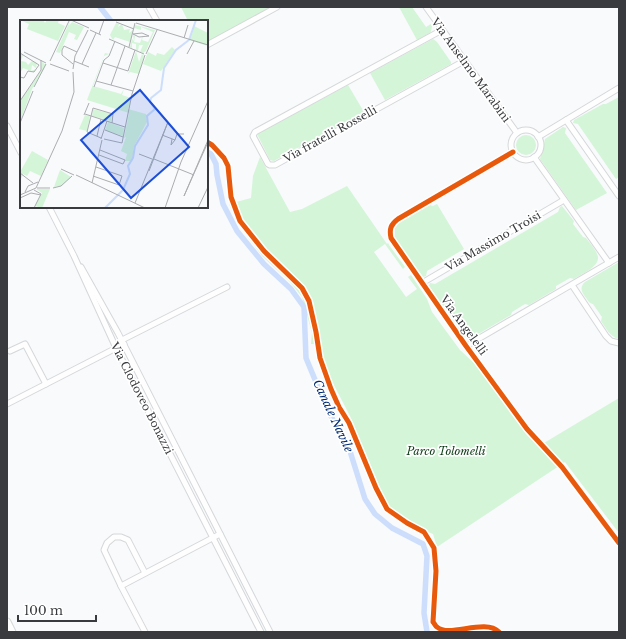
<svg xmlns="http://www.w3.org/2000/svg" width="626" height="639" font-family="'Libre Baskerville',serif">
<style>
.green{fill:#d4f5d8}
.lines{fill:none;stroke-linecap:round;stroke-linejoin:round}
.canal{stroke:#ccdefb;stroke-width:5.5}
.minor-casing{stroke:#d5d7d9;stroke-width:7}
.major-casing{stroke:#d5d7d9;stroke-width:9}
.minor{stroke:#fefeff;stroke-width:5}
.major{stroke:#fefeff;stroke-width:7}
.cycleway-casing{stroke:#fff;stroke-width:8}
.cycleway{stroke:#e8590c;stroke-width:5}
.labels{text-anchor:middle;stroke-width:3.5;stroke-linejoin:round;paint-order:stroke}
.street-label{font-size:11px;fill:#383a3d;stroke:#fff}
.park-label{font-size:11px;font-style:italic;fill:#0b3914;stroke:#fff}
.water-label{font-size:12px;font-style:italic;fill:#002d75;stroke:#fff}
.inset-river{fill:none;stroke:#ccdefb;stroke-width:2}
.inset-road{fill:none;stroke:#abadb0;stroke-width:1}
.view{fill:#1d4ed8;fill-opacity:0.15;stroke:#1d4ed8;stroke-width:2}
.inset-edge{fill:none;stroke:#383a3d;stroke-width:2}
</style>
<rect width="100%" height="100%" fill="#f8fafc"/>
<g class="green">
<polygon points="181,7 268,7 266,10 207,42 207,21 188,21"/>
<polygon points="399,7 412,7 426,27 431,24 432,26 431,32 417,40"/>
<polygon points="433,39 437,42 451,62 451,64 385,100 370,73"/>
<polygon points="348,85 364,112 274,161 270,160 257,134"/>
<polygon points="619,97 619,177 616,179 578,124 573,123 574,120 603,104 606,104"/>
<polygon points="563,127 566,128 565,133 607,193 576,210 540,159 545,139"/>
<circle cx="526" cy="145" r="10"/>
<polygon points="260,157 290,212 302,209 347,186 387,244 388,243 389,245 405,267 403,269 385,244 374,252 406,297 417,289 408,277 411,275 427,299 432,312 460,350 476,365 527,435 539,446 619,398 619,533 565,462 437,547 433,534 423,530 389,509 350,416 321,360 322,344 311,344 312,333 302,297 290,282 262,256 238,224 229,204 251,198 253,176"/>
<polygon points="437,204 464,249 427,271 426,276 423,277 395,238 395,228 399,223 430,205 433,206"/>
<path d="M562,206L574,221L573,224L583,237L586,238C590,243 595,249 597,254C603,266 581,274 574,279L570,278L556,286V289L529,305L525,304L512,312L511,315L473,337L470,338L465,337L429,286L430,283L435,284L558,212L560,207Z"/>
<path d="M619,262V339C610,337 606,328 601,321L602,317L593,304L590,303C585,296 577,289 585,282Z"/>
</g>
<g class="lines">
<g class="canal">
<polyline points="100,7 111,21"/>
<polyline points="207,152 211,154 216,164 217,175 223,204 237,231 264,264 291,289 304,307 306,358 328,411 349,448 365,499 375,514 392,528 423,544 427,556 424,613 427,632"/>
</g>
<g class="minor-casing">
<g id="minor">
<polyline points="149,7 157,21"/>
<polyline points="426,7 517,133"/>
<polyline points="442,30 255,132 253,136 268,164 270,165 275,165 464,61"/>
<polyline points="207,45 277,7"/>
<polyline points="566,120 619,196"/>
<polyline points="7,126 21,153"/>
<circle cx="526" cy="145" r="15"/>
<polyline points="538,137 619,88"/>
<path d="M513,152L398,219C391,224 389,229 391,238L466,346L527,429L562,467L619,543"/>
<polyline points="534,157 609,263"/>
<polyline points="49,207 74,256 116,348 261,632"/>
<polyline points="81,267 118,333 270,632"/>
<polyline points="422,283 564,200"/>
<polyline points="572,285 606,336 611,341 619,343"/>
<polyline points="122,340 227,287"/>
<polyline points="466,346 619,257"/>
<polyline points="10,351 25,344 46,384"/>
<polyline points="7,404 124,344"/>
<polyline points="121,586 104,550 107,543 114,537 121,537 128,540 145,573"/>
<polyline points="145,632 121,586 220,534"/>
</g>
</g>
<g class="major-casing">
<polyline id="major" points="7,622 12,632"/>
</g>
<use href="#minor" class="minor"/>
<use href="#major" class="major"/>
<g class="cycleway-casing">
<g id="cycleway">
<path d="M207,142L212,145L224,158L228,166L231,197L240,221L264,251L302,288L309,301L316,332L320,358L331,389L339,407L349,423L376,488L387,509L407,523L424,532L434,548L436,571L433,622C435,624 435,626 437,627C449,638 485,618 499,632"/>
<path d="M513,152L398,219C391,224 389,229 391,238L466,346L527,429L562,467L619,543"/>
</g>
</g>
<use href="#cycleway" class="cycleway"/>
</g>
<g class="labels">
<g class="street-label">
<text transform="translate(471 70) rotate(54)" y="4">Via Anselmo Marabini</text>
<text transform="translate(330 134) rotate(-29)" y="4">Via fratelli Rosselli</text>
<text transform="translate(493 241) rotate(-30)" y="4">Via Massimo Troisi</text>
<text transform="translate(464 325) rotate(54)" y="4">Via Angelelli</text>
<text transform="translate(142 398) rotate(63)" y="4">Via Clodoveo Bonazzi</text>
</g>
<g class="park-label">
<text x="446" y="455">Parco Tolomelli</text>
</g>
<g class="water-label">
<text transform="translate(333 416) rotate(65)" y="4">Canale Navile</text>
</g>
</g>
<g transform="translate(20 20)">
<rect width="188" height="188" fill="#f8fafc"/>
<path d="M0,0H23L25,3L27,0H39L38,3L45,6L38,21L7,9L9,4ZM50,1L49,6L52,2L64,7L57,20L54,19L56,15L49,12L40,33L36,32ZM96,3L99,4L98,7L102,4L104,10L110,9L109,13L113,10L110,22L95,17L93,20L90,15ZM115,5L135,10L126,31L123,33L120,32L123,25H119L118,31L113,29H116V24L112,23V28L110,27L112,19L114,21L113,15L115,16L114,22L120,23L123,15L122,20L128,22L133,12L121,7V10L114,8ZM174,6L188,13V26L169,20ZM152,27L155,30L141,51L123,44L128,32L136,36L137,33L144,35ZM116,31L119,42L122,34L124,36L119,54L110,52L108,54ZM85,33L89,34L84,36L73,66L101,74L104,69L102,75L111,78L108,89L126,94L127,102L114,126L112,141H105L107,134L101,131L106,117L104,118L109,93L67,80ZM1,35H3L1,41L6,42L8,45L12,41L17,43L16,48L12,45L11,51L16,49L14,52L3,48L0,53ZM22,42L26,45L12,69L0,102V81L21,51ZM73,89L92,94L91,101L72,96ZM65,95L70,96L67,111L59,109ZM88,102L104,108L103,116L85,110ZM12,131L28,140L21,156L10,151L7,156L3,154L0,161V152ZM40,150L51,157L41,166L34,167ZM16,169H30L22,188L15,186L22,173Z" fill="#d4f5d8"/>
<path class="inset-river" d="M85,188L103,170L110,154L108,146L113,138L115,126L128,105L127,96L135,89L130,82L131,78L141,70L144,48L156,30L169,20L176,0"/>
<path class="inset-road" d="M51,0L69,8M96,2L114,9M116,3L188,25M70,10L81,15M122,13L129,16L119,17L113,14ZM79,14L84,0M164,18L168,5M89,19L124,34M109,27L115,3M4,32L26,43M0,33L19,45L14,52L8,51L4,58L0,57M126,34L137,10M167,34L174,21M30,41L49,1M54,41L69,47M83,43L108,51L115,30M30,44L49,51M53,44L42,35V30L44,26L57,32M62,44L76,13M53,49L55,36L68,10M76,61L113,71M91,65L105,26M14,67L26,44M74,67L84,40L89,36L95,21M0,81L21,50V40M65,94L105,107M64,95L69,83M0,103L13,71M85,110L103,117M142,115L155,120L157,114H164M77,116L81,99M81,118L67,112L73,88L93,94L92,103M81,119L87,101M84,119L102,123L112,74L125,35M152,119L151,125L155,120M188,120L164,176L188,122M119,134L132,139M79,135L103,144L105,140L80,130M134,139L174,155M41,149L54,155M0,153L13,163M56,155L125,188M73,156L99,165L102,156L76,147M72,163L82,120M17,168H30M33,168L41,166L52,156M14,170L21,174L14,188M5,172L8,166L18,162M0,175L16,168L42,111L54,72L53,52M0,178L11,173L21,175M115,183L148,102L129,151M145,188L161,142L188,81M178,188L188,167"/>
<path class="view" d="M120,70L169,127L111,178L61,120Z"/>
<rect width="188" height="188" class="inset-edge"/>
</g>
<rect width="626" height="639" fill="none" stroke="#383a3d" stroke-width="16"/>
<path d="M18 615v6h78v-6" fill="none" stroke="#383a3d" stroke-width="2"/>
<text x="24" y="615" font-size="12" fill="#383a3d" stroke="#ffffff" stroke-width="3" paint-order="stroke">100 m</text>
</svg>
